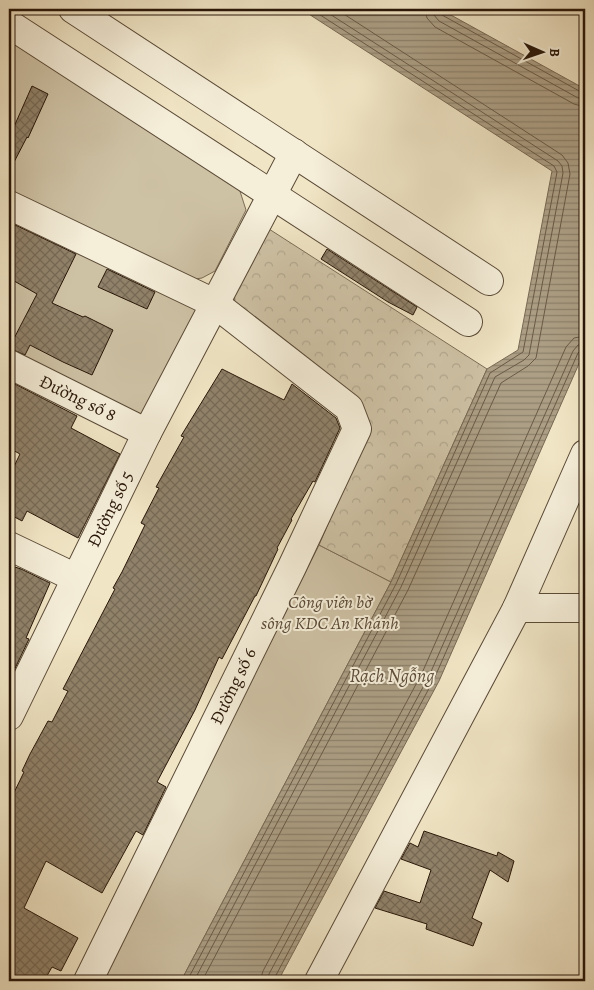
<svg xmlns="http://www.w3.org/2000/svg" width="594" height="990" font-family="Alegreya,serif">
<style>
.green{fill:#cec2a5;stroke:#7b6c56}
.forest{fill:url(#forest-crowns);stroke:#7b6c56}
.water{fill:url(#water-rules);stroke:#776853}
.lines{fill:none;stroke-linecap:round;stroke-linejoin:round}
.shore{stroke:#6a5a46;stroke-width:1}
.building{fill:url(#building-cross-hatch);stroke:#281608}
.minor-casing{stroke:#5a4a37;stroke-width:30}
.minor{stroke:#f5eed9;stroke-width:28}
.labels{text-anchor:middle;stroke-width:4;stroke-linejoin:round;paint-order:stroke}
.street-label{font-size:18px;fill:#281608;stroke:#f5eed9}
.park-label{font-size:18px;font-style:italic;fill:#5a4a37;stroke:#f5eed9}
.water-label{font-size:19px;font-style:italic;fill:#5d4d3a;stroke:#f5eed9}
</style>
<defs>
<pattern id="forest-crowns" width="20" height="18" patternUnits="userSpaceOnUse" patternTransform="scale(1.25)"><rect width="20" height="18" fill="#cec2a5"/><path d="M2 6a3 3 0 1 1 6 0M12 15a3 3 0 1 1 6 0" fill="none" stroke="#b1a68d"/></pattern>
<pattern id="water-rules" width="6" height="5" patternUnits="userSpaceOnUse" patternTransform="scale(1.25)"><rect width="6" height="5" fill="#ac9f85"/><path d="M0 2.5h6" fill="none" stroke="#8c816b"/></pattern>
<pattern id="building-cross-hatch" width="8" height="8" patternUnits="userSpaceOnUse" patternTransform="scale(1.25)"><rect width="8" height="8" fill="#90826a"/><path d="M0 0l8 8M0 8l8-8" fill="none" stroke="#766955"/></pattern>
</defs>
<rect width="100%" height="100%" fill="#f0e5c5"/>
<filter id="stains"><feTurbulence type="fractalNoise" baseFrequency=".004" numOctaves="4"/><feColorMatrix values="0 0 0 0 .2 0 0 0 0 .09 0 0 0 0 .02 0 0 0 .5 -.17"/></filter>
<radialGradient id="worn" r=".72"><stop offset=".6" stop-color="#630" stop-opacity="0"/><stop offset="1" stop-color="#630" stop-opacity=".3"/></radialGradient>
<g class="green">
<polygon points="9,33 238,185 246,210 215,271 202,278 188,280 9,199"/>
<polygon points="9,210 195,301 198,312 146,413 135,418 9,357"/>
<polygon points="319,545 391,582 181,981 100,981"/>
</g>
<polygon class="forest" points="269,229 487,369 391,582 319,545 356,459 363,437 235,305 234,287"/>
<polygon class="water" points="301,9 440,9 585,89 585,350 439,681 278,981 181,981 391,582 487,369 518,350 552,171"/>
<g class="lines">
<g class="shore">
<polyline points="425,9 427,18 435,27 574,104 585,107"/>
<polyline points="433,9 434,15 439,21 578,98 585,99"/>
<polyline points="439,9 442,15 581,92 585,93"/>
<polyline points="187,981 396,584 490,373 523,352 557,172 554,166 311,9"/>
<polyline points="194,981 401,587 495,377 524,360 529,355 563,173 562,166 558,161 322,9"/>
<polyline points="202,981 408,590 501,383 528,366 536,358 570,174 568,163 562,155 336,9"/>
<polyline points="260,981 263,971 422,673 566,347 574,338 585,336"/>
<polyline points="268,981 269,974 429,676 573,351 578,345 585,343"/>
<polyline points="274,981 275,977 434,679 578,353 581,350 585,350"/>
</g>
</g>
<g class="building">
<polygon points="32,86 48,94 28,138 27,137 12,166 9,165 9,138"/>
<polygon points="9,222 76,254 52,303 83,317 85,316 113,330 92,375 63,362 30,345 25,355 9,348 37,294 9,278"/>
<polygon points="327,249 417,307 413,315 388,302 321,259"/>
<polygon points="107,269 155,292 147,309 98,287"/>
<polygon points="222,369 284,400 292,384 336,418 340,428 315,482 313,481 291,519 292,520 277,548 278,549 256,596 255,596 222,659 219,657 195,710 157,782 166,787 143,835 136,831 102,893 46,861 24,908 78,938 61,971 52,967 44,981 9,981 9,803 24,772 22,771 30,754 48,721 52,722 68,691 63,689 115,589 113,588 122,572 145,525 141,523 159,488 156,487 184,437 181,436"/>
<polygon points="9,381 77,416 71,428 120,454 78,538 27,511 22,521 9,514 9,477 20,454 9,448"/>
<polygon points="9,565 21,569 50,583 26,638 29,639 9,681"/>
<polygon points="424,831 497,856 498,852 514,861 508,882 490,870 472,918 482,923 473,946 426,929 427,924 375,908 384,891 420,903 431,870 401,859 410,843 418,847"/>
</g>
<g class="lines">
<g class="minor-casing">
<g id="minor">
<polyline points="73,9 489,281"/>
<polyline points="9,24 468,322"/>
<polyline points="9,205 214,303 349,408 357,429 292,567 88,981"/>
<polyline points="9,364 147,433"/>
<polyline points="9,546 76,578"/>
<polyline points="517,608 585,608"/>
<polyline points="9,716 147,433 294,153"/>
<polyline points="319,981 517,608 585,454"/>
</g>
</g>
<use href="#minor" class="minor"/>
</g>
<g class="labels">
<g class="street-label">
<text transform="translate(78 398) rotate(26)" y="6">Đường số 8</text>
<text transform="translate(110 509) rotate(-64)" y="6">Đường số 5</text>
<text transform="translate(233 686) rotate(-64)" y="6">Đường số 6</text>
</g>
<g class="park-label">
<text x="330" y="608">Công viên bờ<tspan x="330" dy="21">sông KDC An Khánh</tspan></text>
</g>
<g class="water-label">
<text x="392" y="682">Rạch Ngỗng</text>
</g>
</g>
<rect width="594" height="990" fill="none" stroke="#f0e5c5" stroke-width="30"/>
<rect x="10" y="10" width="574" height="970" fill="none" stroke="#281608" stroke-width="2.5"/>
<rect x="15" y="15" width="564" height="960" fill="none" stroke="#281608"/>
<g transform="translate(542 52) rotate(92)" stroke="#f5eed9" stroke-width="4" paint-order="stroke">
<path d="M0-4L9 19L0 12L-9 19Z" fill="#281608"/>
<text y="-8" font-size="14" font-weight="bold" text-anchor="middle" fill="#281608">B</text>
</g>
<rect width="100%" height="100%" filter="url(#stains)"/>
<rect width="100%" height="100%" fill="url(#worn)"/>
</svg>
